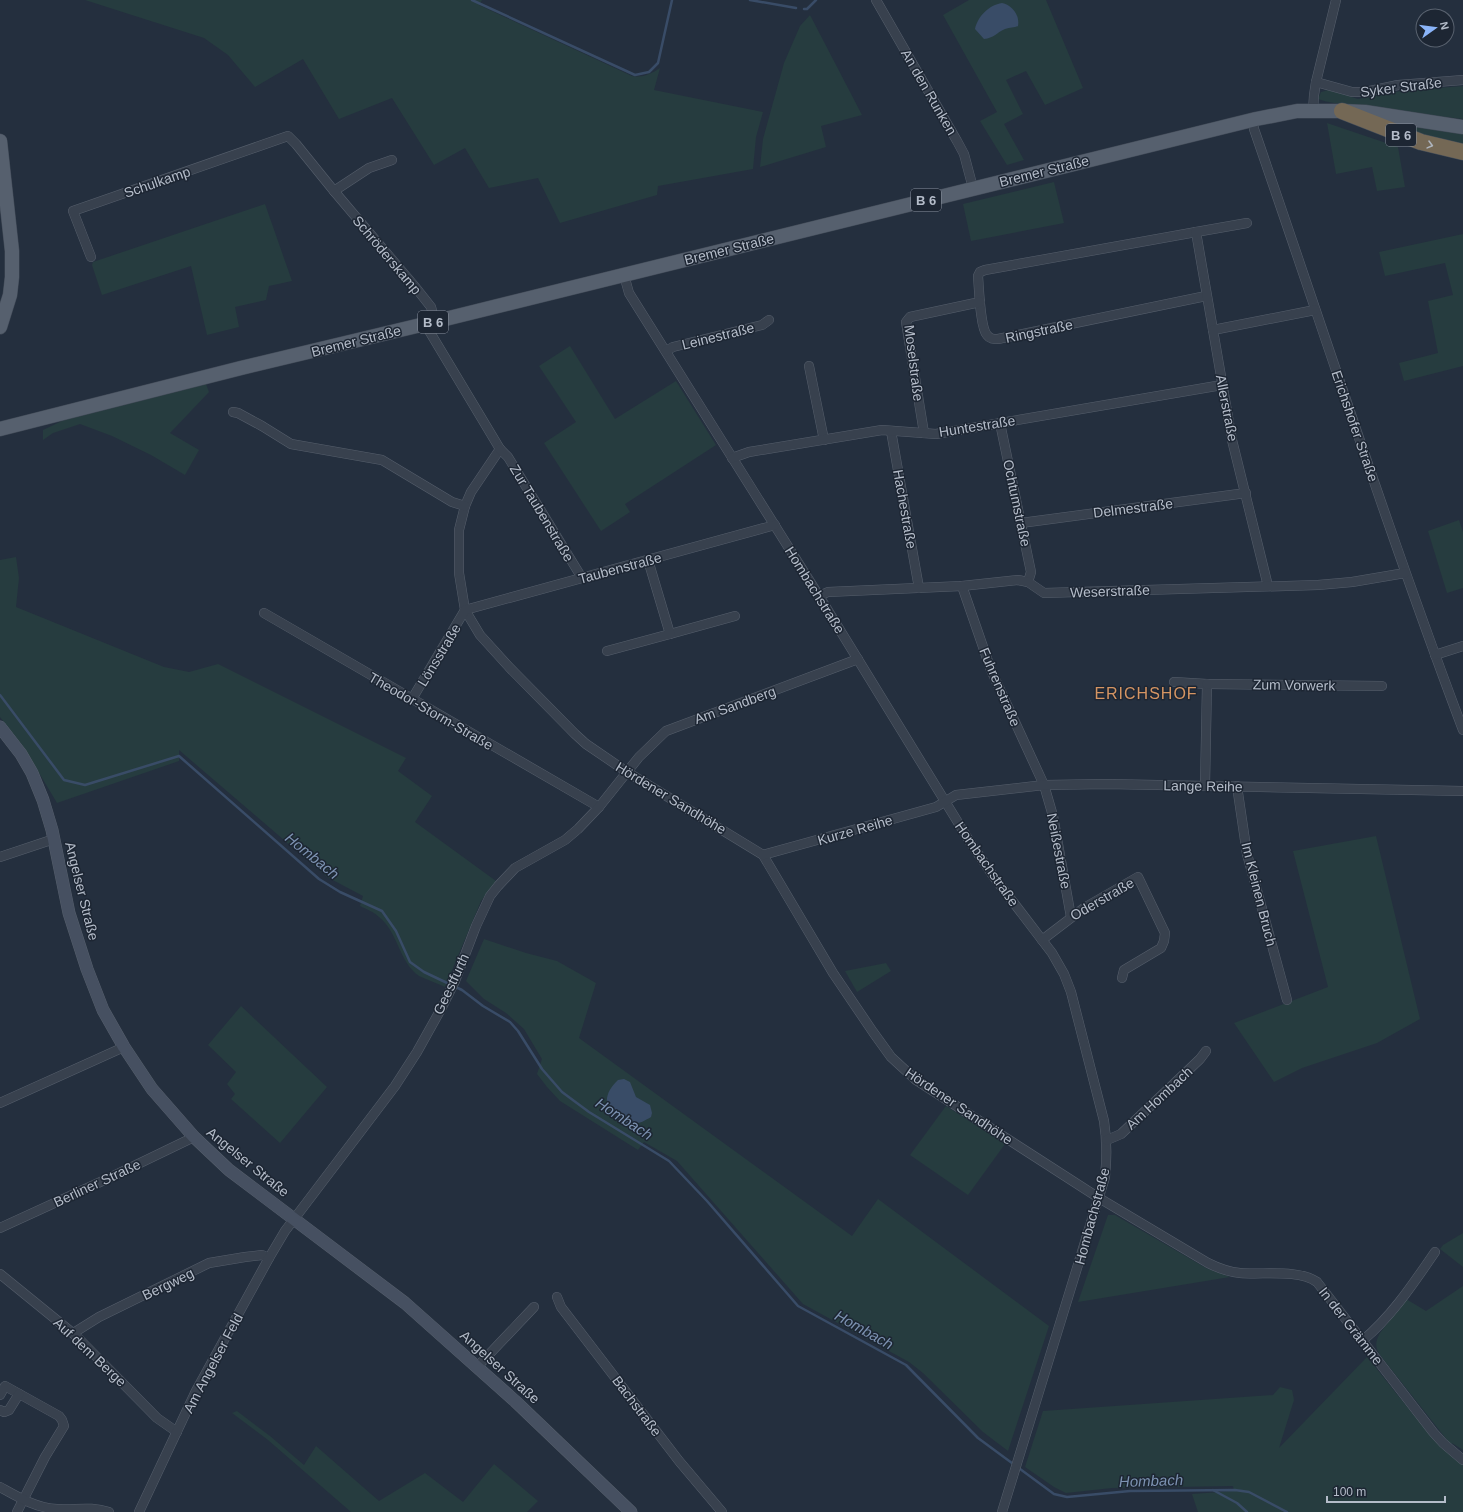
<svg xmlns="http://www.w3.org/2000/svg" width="1463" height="1512" font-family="Arial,sans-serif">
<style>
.green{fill:#263c3f}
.water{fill:#394c67}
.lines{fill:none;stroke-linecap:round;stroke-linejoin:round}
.stream{stroke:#394c67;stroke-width:2.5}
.street-casing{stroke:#565f6c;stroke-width:10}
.secondary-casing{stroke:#565f6c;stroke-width:13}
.primary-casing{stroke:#414a57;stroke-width:15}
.highway-casing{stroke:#434c59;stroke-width:17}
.street{stroke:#38414e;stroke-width:9}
.secondary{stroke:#465061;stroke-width:12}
.primary{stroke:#56606e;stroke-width:14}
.highway{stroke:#746855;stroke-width:16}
.oneway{stroke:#aeb4bd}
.labels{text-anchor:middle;stroke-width:3;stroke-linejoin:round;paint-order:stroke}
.shield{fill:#1d2633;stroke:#878f9c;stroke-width:1}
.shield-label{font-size:13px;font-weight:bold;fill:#b4bcc9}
.street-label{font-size:14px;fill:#b4bcc9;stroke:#1d2633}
.water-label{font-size:15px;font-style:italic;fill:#7c92b1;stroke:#1d2633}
.quarter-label{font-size:16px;letter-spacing:1px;fill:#d59563;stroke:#1d2633}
</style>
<rect width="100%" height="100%" fill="#242f3e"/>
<g class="green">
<path d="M85,0H482L479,5L632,76C643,78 651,74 660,68L654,90L763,112L756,137L753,169L658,186L657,195L560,223L538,178L489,188L465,148L434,165L392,98L339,119L303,59L255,87L228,55L204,38Z"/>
<polygon points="969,0 1046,0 1083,88 1045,105 1026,71 1006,80 1023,114 1004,124 1024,160 1007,165 980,121 997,112 943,15"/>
<polygon points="810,15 862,115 821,126 826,147 760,167 763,139 784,63 800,26"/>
<path d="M1463,86V119C1434,116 1406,111 1377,107C1357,104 1337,106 1318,99L1321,92L1328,90L1358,99L1401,91Z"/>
<polygon points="1373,119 1463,133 1463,148"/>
<polygon points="1327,123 1398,147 1405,187 1377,191 1372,167 1336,174"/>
<polygon points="1054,182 1064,223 971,241 963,204"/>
<polygon points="265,204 292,281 269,286 266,300 235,307 239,327 207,335 191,266 102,295 92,265 93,262"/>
<polygon points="1463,234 1463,366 1404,381 1399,363 1438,353 1428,301 1453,295 1445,263 1385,276 1379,252"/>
<polygon points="570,346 615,419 676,381 716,445 625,504 630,512 601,531 544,443 576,422 539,366"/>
<polygon points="206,384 209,392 170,433 199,450 185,475 151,455 112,436 80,424 53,433 43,440 43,430 64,420"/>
<polygon points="1459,520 1463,532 1463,588 1447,593 1428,531"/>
<path d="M16,557L19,578L16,607L164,667L189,672L218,664L406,758L398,771L432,796L415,822L496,881L481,901L445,987C437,983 427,980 419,976C399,962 398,932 379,917C374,912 366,909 360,906L363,896L327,877L179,750V761L57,803L23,746L0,717V560Z"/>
<polygon points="1376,836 1420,1019 1377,1043 1302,1068 1274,1082 1234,1023 1328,987 1293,851"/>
<polygon points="484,939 526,953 557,961 596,983 579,1038 852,1236 878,1199 1049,1326 1008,1451 983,1432 923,1373 909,1362 803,1304 677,1161 644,1142 638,1150 560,1101 547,1087 537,1074 542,1059 524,1029 506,1013 484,999 466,981"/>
<polygon points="886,963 891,971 857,992 845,971"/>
<polygon points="241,1006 327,1087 280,1143 231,1099 235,1094 227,1084 236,1072 208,1045"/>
<polygon points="946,1106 1005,1144 968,1195 910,1155"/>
<polygon points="1108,1215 1115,1215 1206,1268 1230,1277 1078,1302"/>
<polygon points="1463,1233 1463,1267 1440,1249 1443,1245"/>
<path d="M1463,1286V1450L1452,1443L1451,1445L1380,1355C1375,1347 1375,1342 1380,1333L1406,1299L1426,1311Z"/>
<path d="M1367,1357C1398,1394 1426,1435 1463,1465V1512H1198L1192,1494L1234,1491L1233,1486L1112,1488L1066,1493L1054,1487L1025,1467L1043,1411L1273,1395L1280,1387L1292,1390L1294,1400L1279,1448Z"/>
<polygon points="237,1411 270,1436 304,1465 316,1446 379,1501 425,1473 463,1502 494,1464 538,1501 527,1512 351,1512 268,1440 232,1413"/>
</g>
<g class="water">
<path d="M1002,3C1012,5 1020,15 1018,26C1014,28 1010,27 1005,29C996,33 994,38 984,39L975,29C978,16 989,5 1002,3Z"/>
<path d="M624,1079L630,1082L636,1097L650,1105L652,1113L651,1117C646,1120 639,1124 633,1124C628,1124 623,1122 619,1119C602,1108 604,1093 618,1080Z"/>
</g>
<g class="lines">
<g class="stream">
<polyline points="472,0 635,75 649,72 658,63 672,0"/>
<polyline points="750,0 796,8"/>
<polyline points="804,9 807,9 816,0"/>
<polyline points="0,695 64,780 85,785 179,756 319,879 340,892 382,911 396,931 410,962 424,972 462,990 483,1006 510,1022 518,1031 542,1069 562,1092 589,1112 669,1161 707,1201 798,1306 906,1365 978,1438 1054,1494 1067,1497 1130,1491 1235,1490 1249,1492 1287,1512"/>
<polyline points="1213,1490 1237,1503 1247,1512"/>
</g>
<g class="street-casing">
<g id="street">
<polyline points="876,0 957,141 964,154 973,188"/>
<polyline points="1316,82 1352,92 1365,92 1398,85 1463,80"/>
<polyline points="1313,111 1314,95 1316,82 1336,0"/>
<path d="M1253,120L1254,129C1323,329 1388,531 1463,730"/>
<polyline points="334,191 369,168 392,160"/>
<path d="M1196,232L985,270L980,272L978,276C979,287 980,327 987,335C990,339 993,339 998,339L1206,296"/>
<polyline points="91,257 73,211 288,136 296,144 334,191 416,288 431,307 435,322"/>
<path d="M624,275L629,293L819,596L970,842L994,877L1052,953L1064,974L1071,992L1104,1121C1107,1140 1107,1157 1105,1177L1002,1512"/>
<path d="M425,324L500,449L471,492L465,506L459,530V573L465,610L480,635L509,667L575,734L586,744L627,772L763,855L833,973L873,1032L891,1057L916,1080L1099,1198L1208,1263C1218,1268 1229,1272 1240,1273C1263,1275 1298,1269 1317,1282L1433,1432L1443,1443L1463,1460"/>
<polyline points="1213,330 1196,232 1247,223"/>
<polyline points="666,351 673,347 762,325 769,320"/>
<polyline points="809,366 824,440"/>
<polyline points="233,412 238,413 262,426 291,444 382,460 452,502 465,506"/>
<polyline points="1000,423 1031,572 1028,582"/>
<polyline points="891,431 919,588"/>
<polyline points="924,433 906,322 910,317 980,302"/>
<polyline points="500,449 508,457 582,578"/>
<polyline points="732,458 749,452 882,430 936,434 1222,385"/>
<polyline points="1021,523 1246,493"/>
<polyline points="962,586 991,670 1044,785 1053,816 1071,917"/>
<polyline points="1268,586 1232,440 1213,330 1315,310"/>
<polyline points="819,596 828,592 962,586 1018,580 1028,582 1044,593 1318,585 1352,582 1405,573"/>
<polyline points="264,613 599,807"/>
<polyline points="670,634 735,616"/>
<polyline points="607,651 670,634 648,560"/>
<polyline points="1435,655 1463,646"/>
<polyline points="1174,682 1207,684 1205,786"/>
<polyline points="1207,684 1382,686"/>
<polyline points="412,699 465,610 775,525"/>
<polyline points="1237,786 1247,854 1287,1000"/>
<polyline points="763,855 936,807 956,795 1044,785 1107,784 1463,791"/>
<polyline points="0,857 54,839"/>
<polyline points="1042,940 1084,908 1138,877 1165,933 1164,941 1161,948 1124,970 1122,978"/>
<polyline points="0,1103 124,1047"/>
<polyline points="1107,1140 1121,1134 1200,1059 1206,1051"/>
<polyline points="0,1228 109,1178 194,1137"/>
<polyline points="0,1274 75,1335 157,1418 177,1432"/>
<polyline points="557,1297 561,1307 679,1461 722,1512"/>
<polyline points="75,1335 75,1332 99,1317 209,1263 245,1257 262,1255 269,1258"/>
<path d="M1362,1341C1392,1316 1413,1284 1435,1252"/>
<polyline points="478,1366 534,1307"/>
<polyline points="0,1395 5,1386 59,1416 62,1420 64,1426 45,1457 17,1512"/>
<polyline points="0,1410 4,1412 9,1410 19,1394"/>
<path d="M0,1487C18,1497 36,1508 57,1509C77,1510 90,1506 109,1512"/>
<polyline points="139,1512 196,1391 269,1258 285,1231 395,1086 417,1052 441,1009 455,981 476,926 490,896 498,886 515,868 565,840 578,829 599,807 639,757 666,731 858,659"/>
</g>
</g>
<g class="secondary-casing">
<polyline id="secondary" points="0,727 21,754 32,773 43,800 52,830 69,913 87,969 103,1010 124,1047 152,1089 194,1137 229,1170 405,1303 515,1401 631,1512"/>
</g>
<g class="primary-casing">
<g id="primary">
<polyline points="0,141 12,251 12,277 10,295 0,327"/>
<polyline points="0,429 241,368 425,324 1256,119 1297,111 1342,111 1365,112 1463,127"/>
</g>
</g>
<g class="highway-casing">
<polyline id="highway" points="1342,111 1421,142 1463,152"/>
</g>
<use href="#street" class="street"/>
<use href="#secondary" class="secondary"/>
<use href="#primary" class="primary"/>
<use href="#highway" class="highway"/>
</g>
<defs><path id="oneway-chevron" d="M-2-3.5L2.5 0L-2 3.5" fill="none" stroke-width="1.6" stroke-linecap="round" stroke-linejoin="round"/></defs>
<use class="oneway" href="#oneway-chevron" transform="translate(1430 145) rotate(15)"/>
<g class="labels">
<g class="shield">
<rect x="1386" y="124" width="30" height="22" rx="3"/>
<rect x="911" y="189" width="30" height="22" rx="3"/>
<rect x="418" y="311" width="30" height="22" rx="3"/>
</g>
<g class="shield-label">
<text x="1401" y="140">B 6</text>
<text x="926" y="205">B 6</text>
<text x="433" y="327">B 6</text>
</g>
<g class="street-label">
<text transform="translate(1401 87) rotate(-7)" y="5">Syker Straße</text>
<text transform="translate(929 92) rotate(60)" y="5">An den Runken</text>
<text transform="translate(1044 171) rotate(-14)" y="5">Bremer Straße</text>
<text transform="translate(157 182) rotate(-19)" y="5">Schulkamp</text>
<text transform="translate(729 249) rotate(-14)" y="5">Bremer Straße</text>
<text transform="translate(387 255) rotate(50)" y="5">Schröderskamp</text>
<text transform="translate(1039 331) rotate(-12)" y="5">Ringstraße</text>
<text transform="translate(718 336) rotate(-14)" y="5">Leinestraße</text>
<text transform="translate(356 341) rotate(-14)" y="5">Bremer Straße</text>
<text transform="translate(914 363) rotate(83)" y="5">Moselstraße</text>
<text transform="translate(1227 408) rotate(79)" y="5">Allerstraße</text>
<text transform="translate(977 426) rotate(-9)" y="5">Huntestraße</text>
<text transform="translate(1355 426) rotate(71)" y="5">Erichshofer Straße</text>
<text transform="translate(1017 503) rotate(78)" y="5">Ochtumstraße</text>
<text transform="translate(1133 508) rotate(-7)" y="5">Delmestraße</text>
<text transform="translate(905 509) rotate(80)" y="5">Hachestraße</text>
<text transform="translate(542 513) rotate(59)" y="5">Zur Taubenstraße</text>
<text transform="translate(620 568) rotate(-15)" y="5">Taubenstraße</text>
<text transform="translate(815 590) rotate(58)" y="5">Hombachstraße</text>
<text transform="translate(1110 591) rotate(-2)" y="5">Weserstraße</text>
<text transform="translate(439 655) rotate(-59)" y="5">Lönsstraße</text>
<text transform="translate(1294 685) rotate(1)" y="5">Zum Vorwerk</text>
<text transform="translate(1000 687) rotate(67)" y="5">Fuhrenstraße</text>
<text transform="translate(735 705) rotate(-20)" y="5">Am Sandberg</text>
<text transform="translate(431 711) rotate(30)" y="5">Theodor-Storm-Straße</text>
<text transform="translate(1203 786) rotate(1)" y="5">Lange Reihe</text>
<text transform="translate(671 798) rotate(31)" y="5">Hördener Sandhöhe</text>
<text transform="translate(855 830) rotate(-16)" y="5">Kurze Reihe</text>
<text transform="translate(1059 851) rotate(79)" y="5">Neißestraße</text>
<text transform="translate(987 864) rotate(55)" y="5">Hombachstraße</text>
<text transform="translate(82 891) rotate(76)" y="5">Angelser Straße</text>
<text transform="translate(1259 894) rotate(76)" y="5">Im Kleinen Bruch</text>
<text transform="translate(1102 899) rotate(-30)" y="5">Oderstraße</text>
<text transform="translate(451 984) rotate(-65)" y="5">Geestfurth</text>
<text transform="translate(1159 1098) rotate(-43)" y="5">Am Hombach</text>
<text transform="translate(959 1106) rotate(34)" y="5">Hördener Sandhöhe</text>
<text transform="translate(248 1162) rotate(39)" y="5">Angelser Straße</text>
<text transform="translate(97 1183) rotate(-25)" y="5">Berliner Straße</text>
<text transform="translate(1092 1216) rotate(-75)" y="5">Hombachstraße</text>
<text transform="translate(168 1284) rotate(-26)" y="5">Bergweg</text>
<text transform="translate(1351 1326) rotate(52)" y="5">In der Grämme</text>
<text transform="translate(90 1352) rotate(43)" y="5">Auf dem Berge</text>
<text transform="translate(213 1363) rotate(-62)" y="5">Am Angelser Feld</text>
<text transform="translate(500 1367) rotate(42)" y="5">Angelser Straße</text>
<text transform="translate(637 1406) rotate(53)" y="5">Bachstraße</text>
</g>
<g class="water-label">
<text transform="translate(312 856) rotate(39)" y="5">Hombach</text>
<text transform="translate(624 1119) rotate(33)" y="5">Hombach</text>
<text transform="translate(864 1330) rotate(29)" y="5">Hombach</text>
<text transform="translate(1151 1481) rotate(-2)" y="5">Hombach</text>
</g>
<g class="quarter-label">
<text x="1146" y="699">ERICHSHOF</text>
</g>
</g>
<g transform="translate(1435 28) rotate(76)"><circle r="19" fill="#1d2633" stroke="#59626f"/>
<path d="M0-3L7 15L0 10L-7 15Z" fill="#8ab4f8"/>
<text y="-6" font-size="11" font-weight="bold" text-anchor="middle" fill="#b4bcc9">N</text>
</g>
<path d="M1327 1496v6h118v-6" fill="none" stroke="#b4bcc9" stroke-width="2"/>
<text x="1333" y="1496" font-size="12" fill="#b4bcc9" stroke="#1d2633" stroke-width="3" paint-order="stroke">100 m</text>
</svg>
